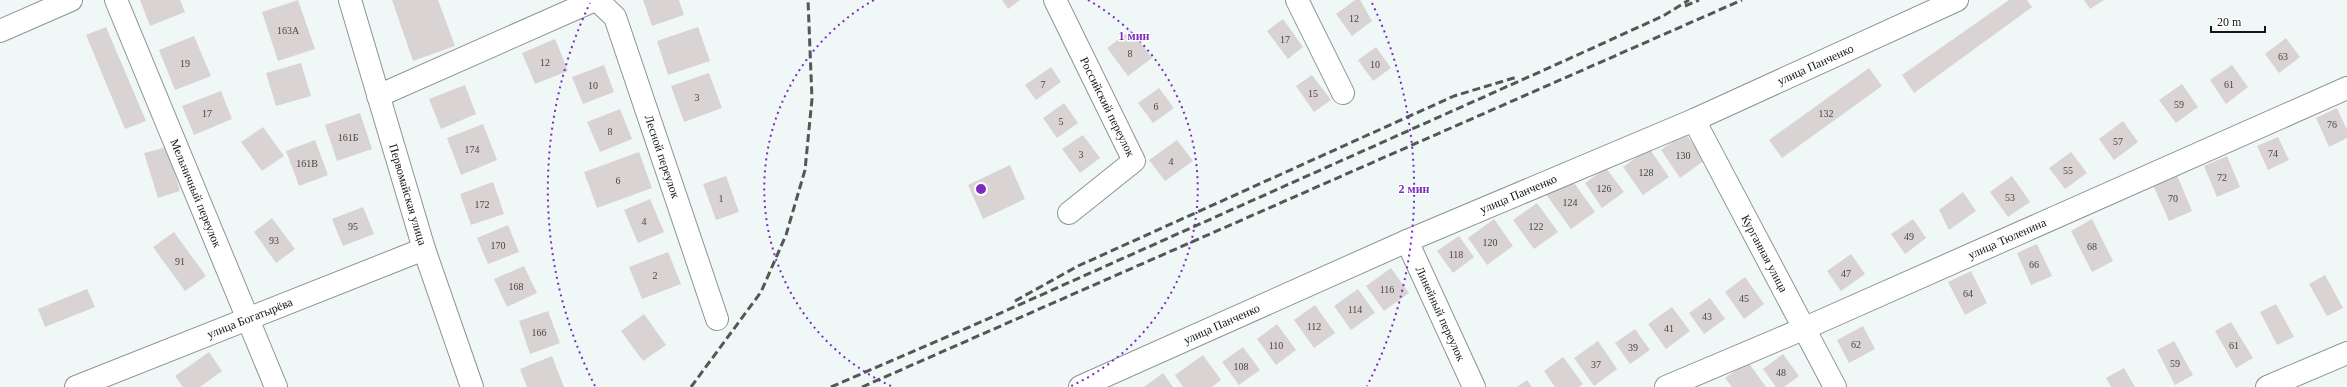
<svg xmlns="http://www.w3.org/2000/svg" width="2347" height="387" font-family="Georgia,serif">
<style>
.building{fill:#dad3d4}
.lines{fill:none;stroke-linecap:round;stroke-linejoin:round}
.minor-casing{stroke:#8d9493;stroke-width:24}
.minor{stroke:#fff;stroke-width:22}
.rail{stroke:#535756;stroke-width:3;stroke-dasharray:8 4;stroke-linecap:butt}
.ring{fill:none;stroke:#7b2cbf;stroke-width:2;stroke-dasharray:2 4}
.labels{text-anchor:middle;stroke-width:3;stroke-linejoin:round;paint-order:stroke}
.number-label{font-size:10px;fill:#464646}
.street-label{font-size:12px;fill:#141716;stroke:#fff}
.centre{fill:#7b2cbf;stroke:#fff;stroke-width:2}
.ring-label{font-size:12px;text-anchor:middle;font-weight:bold;fill:#7b2cbf;stroke:#fff;stroke-width:3;stroke-linejoin:round;paint-order:stroke}
</style>
<rect width="100%" height="100%" fill="#f0f8f7"/>
<g class="building">
<polygon points="140,0 180,0 185,12 150,26"/>
<polygon points="298,0 315,49 278,61 262,12"/>
<polygon points="392,0 438,0 455,46 413,61"/>
<polygon points="643,0 679,0 684,15 652,26"/>
<polygon points="1002,0 1020,0 1008,9"/>
<polygon points="1355,0 1360,0 1372,21 1352,36 1336,14"/>
<polygon points="2009,0 2027,0 2032,7 1914,93 1902,75"/>
<polygon points="2084,0 2104,0 2090,9"/>
<polygon points="1283,19 1303,47 1288,59 1267,31"/>
<polygon points="106,27 146,121 125,129 86,35"/>
<polygon points="698,27 710,61 668,75 657,41"/>
<polygon points="1131,30 1152,58 1128,76 1107,48"/>
<polygon points="194,36 211,76 175,90 159,50"/>
<polygon points="2286,38 2300,57 2279,73 2265,54"/>
<polygon points="555,39 568,71 535,84 522,53"/>
<polygon points="1376,47 1391,68 1373,81 1358,60"/>
<polygon points="301,63 311,96 276,106 266,73"/>
<polygon points="604,65 614,92 583,104 572,77"/>
<polygon points="2232,65 2248,87 2226,104 2210,80"/>
<polygon points="1051,67 1061,82 1036,100 1025,85"/>
<polygon points="1869,68 1882,86 1782,158 1769,140"/>
<polygon points="709,73 722,108 684,122 671,86"/>
<polygon points="1312,75 1331,100 1314,112 1296,86"/>
<polygon points="2182,84 2198,107 2176,123 2159,100"/>
<polygon points="465,85 476,114 441,129 429,99"/>
<polygon points="1159,88 1174,108 1153,123 1138,103"/>
<polygon points="221,91 232,119 194,135 182,106"/>
<polygon points="1064,103 1078,123 1057,138 1043,118"/>
<polygon points="2337,108 2347,130 2347,138 2329,147 2316,118"/>
<polygon points="620,109 632,139 600,152 587,122"/>
<polygon points="360,113 372,149 337,161 325,125"/>
<polygon points="2123,121 2138,142 2114,160 2099,139"/>
<polygon points="483,124 497,160 461,175 447,138"/>
<polygon points="263,127 284,156 262,171 241,142"/>
<polygon points="1685,133 1705,160 1680,178 1661,150"/>
<polygon points="1083,135 1100,158 1080,173 1062,149"/>
<polygon points="2278,137 2289,160 2268,170 2257,146"/>
<polygon points="315,140 328,175 299,186 286,151"/>
<polygon points="1177,140 1193,161 1165,181 1149,160"/>
<polygon points="167,147 180,191 158,198 144,153"/>
<polygon points="1649,148 1669,177 1643,195 1623,167"/>
<polygon points="639,152 652,188 597,208 584,172"/>
<polygon points="2071,152 2087,173 2065,189 2049,168"/>
<polygon points="2227,156 2240,187 2217,197 2204,166"/>
<polygon points="1010,165 1025,199 983,219 968,185"/>
<polygon points="1606,168 1624,192 1602,208 1585,183"/>
<polygon points="2177,175 2192,211 2169,221 2153,185"/>
<polygon points="726,176 739,212 716,220 703,184"/>
<polygon points="1569,176 1595,212 1571,229 1545,193"/>
<polygon points="2012,176 2030,202 2008,217 1990,192"/>
<polygon points="493,182 504,214 471,225 460,194"/>
<polygon points="1963,192 1976,211 1949,230 1939,210"/>
<polygon points="650,199 664,232 638,243 624,210"/>
<polygon points="1537,203 1558,232 1534,249 1513,220"/>
<polygon points="363,207 374,234 343,246 332,219"/>
<polygon points="272,218 295,249 276,263 254,232"/>
<polygon points="1494,219 1513,246 1487,265 1468,238"/>
<polygon points="1913,219 1926,238 1905,254 1891,234"/>
<polygon points="2092,219 2113,261 2092,272 2071,231"/>
<polygon points="508,225 519,252 488,264 477,238"/>
<polygon points="174,232 206,276 185,291 153,247"/>
<polygon points="1459,236 1474,257 1453,273 1437,251"/>
<polygon points="2037,244 2052,276 2031,285 2017,253"/>
<polygon points="668,252 681,284 642,299 629,267"/>
<polygon points="1851,254 1865,274 1841,291 1827,271"/>
<polygon points="524,266 537,293 507,307 494,279"/>
<polygon points="1391,268 1409,293 1384,311 1366,286"/>
<polygon points="1971,271 1987,303 1965,315 1948,282"/>
<polygon points="2325,275 2343,308 2327,316 2309,284"/>
<polygon points="1745,277 1764,304 1744,319 1725,292"/>
<polygon points="87,289 95,307 45,327 38,309"/>
<polygon points="1358,289 1375,313 1351,330 1334,306"/>
<polygon points="1710,298 1725,319 1704,334 1689,313"/>
<polygon points="2276,304 2294,337 2277,345 2260,312"/>
<polygon points="1315,305 1335,333 1314,348 1294,320"/>
<polygon points="1672,307 1690,331 1666,349 1648,324"/>
<polygon points="548,311 560,343 530,354 519,321"/>
<polygon points="644,314 666,345 643,361 621,331"/>
<polygon points="2231,322 2253,358 2236,368 2215,331"/>
<polygon points="1277,324 1296,350 1276,365 1257,339"/>
<polygon points="1863,326 1875,349 1849,363 1837,340"/>
<polygon points="1635,329 1650,350 1630,364 1615,343"/>
<polygon points="1598,341 1617,369 1594,386 1574,358"/>
<polygon points="2174,341 2193,375 2175,385 2157,350"/>
<polygon points="1243,347 1260,370 1239,385 1222,362"/>
<polygon points="209,352 222,371 200,387 183,387 175,376"/>
<polygon points="1783,354 1799,376 1784,387 1776,387 1763,369"/>
<polygon points="1203,355 1221,380 1212,387 1183,387 1175,375"/>
<polygon points="552,356 564,387 527,387 520,369"/>
<polygon points="1563,357 1583,384 1579,387 1555,387 1544,371"/>
<polygon points="1748,362 1766,387 1732,387 1725,378"/>
<polygon points="2124,368 2135,387 2111,387 2106,378"/>
<polygon points="1163,373 1173,387 1144,387"/>
<polygon points="1527,380 1532,387 1517,387"/>
</g>
<g class="lines">
<g class="minor-casing">
<g id="minor">
<path id="s1" d="M116,0L276,387"/>
<path id="s2" d="M350,0L424,249L472,387"/>
<path id="s3" d="M597,0L615,17L717,319"/>
<path id="s4" d="M1055,0L1134,161L1069,213"/>
<polyline points="1297,0 1343,93"/>
<polyline points="0,31 71,0"/>
<polyline points="378,96 595,0"/>
<path id="s5" d="M1694,120L1835,387"/>
<path id="s6" d="M1407,241L1474,387"/>
<path id="s7" d="M76,387L424,249"/>
<path id="s8" d="M1080,387L1407,241L1694,120L1957,0"/>
<path id="s9" d="M1666,387L1803,329L2347,88"/>
<polyline points="2267,387 2347,353"/>
</g>
</g>
<use href="#minor" class="minor"/>
<g class="rail">
<polyline points="1685,6 1699,0"/>
<polyline points="1015,301 1078,266 1454,96 1517,77"/>
<polyline points="691,387 761,292 786,235 805,170 812,99 808,0"/>
<polyline points="831,387 974,325 1553,66 1663,16 1689,0"/>
<polyline points="862,387 1742,0"/>
</g>
</g>
<g class="ring">
<path d="M891 386A217 217 0 0 1 874 0M1088 0A217 217 0 0 1 1071 386"/>
<path d="M595 386A433 433 0 0 1 590 3M1372 3A433 433 0 0 1 1367 386"/>
</g>
<g class="labels">
<g class="number-label">
<text x="1354" y="22">12</text>
<text x="288" y="34">163А</text>
<text x="1285" y="43">17</text>
<text x="1130" y="57">8</text>
<text x="2283" y="60">63</text>
<text x="545" y="66">12</text>
<text x="185" y="67">19</text>
<text x="1375" y="68">10</text>
<text x="1043" y="88">7</text>
<text x="2229" y="88">61</text>
<text x="593" y="89">10</text>
<text x="1313" y="97">15</text>
<text x="697" y="101">3</text>
<text x="2179" y="108">59</text>
<text x="1156" y="110">6</text>
<text x="207" y="117">17</text>
<text x="1826" y="117">132</text>
<text x="1061" y="125">5</text>
<text x="2332" y="128">76</text>
<text x="610" y="135">8</text>
<text x="348" y="141">161Б</text>
<text x="2118" y="145">57</text>
<text x="472" y="153">174</text>
<text x="2273" y="157">74</text>
<text x="1081" y="158">3</text>
<text x="1683" y="159">130</text>
<text x="1171" y="165">4</text>
<text x="307" y="167">161В</text>
<text x="2068" y="174">55</text>
<text x="1646" y="176">128</text>
<text x="2222" y="181">72</text>
<text x="618" y="184">6</text>
<text x="1604" y="192">126</text>
<text x="2010" y="201">53</text>
<text x="721" y="202">1</text>
<text x="2173" y="202">70</text>
<text x="1570" y="206">124</text>
<text x="482" y="208">172</text>
<text x="644" y="225">4</text>
<text x="353" y="230">95</text>
<text x="1536" y="230">122</text>
<text x="1909" y="240">49</text>
<text x="274" y="244">93</text>
<text x="1490" y="246">120</text>
<text x="498" y="249">170</text>
<text x="2092" y="250">68</text>
<text x="1456" y="258">118</text>
<text x="180" y="265">91</text>
<text x="2034" y="268">66</text>
<text x="1846" y="277">47</text>
<text x="655" y="279">2</text>
<text x="516" y="290">168</text>
<text x="1387" y="293">116</text>
<text x="1968" y="297">64</text>
<text x="1744" y="302">45</text>
<text x="1355" y="313">114</text>
<text x="1707" y="320">43</text>
<text x="1314" y="330">112</text>
<text x="1669" y="332">41</text>
<text x="539" y="336">166</text>
<text x="1856" y="348">62</text>
<text x="1276" y="349">110</text>
<text x="2234" y="349">61</text>
<text x="1633" y="351">39</text>
<text x="2175" y="367">59</text>
<text x="1596" y="368">37</text>
<text x="1241" y="370">108</text>
<text x="1781" y="376">48</text>
</g>
<g class="street-label">
<text dy="4" stroke="none"><textPath href="#s8" startOffset="803">улица Панченко</textPath></text>
<text dy="4" stroke="none"><textPath href="#s4" startOffset="119">Российский переулок</textPath></text>
<text dy="4" stroke="none"><textPath href="#s3" startOffset="172">Лесной переулок</textPath></text>
<text dy="4" stroke="none"><textPath href="#s1" startOffset="209">Мельничный переулок</textPath></text>
<text dy="4" stroke="none"><textPath href="#s8" startOffset="479">улица Панченко</textPath></text>
<text dy="4" stroke="none"><textPath href="#s2" startOffset="203">Первомайская улица</textPath></text>
<text dy="4" stroke="none"><textPath href="#s9" startOffset="372">улица Тюленина</textPath></text>
<text dy="4" stroke="none"><textPath href="#s5" startOffset="151">Курганная улица</textPath></text>
<text dy="4" stroke="none"><textPath href="#s6" startOffset="80">Линейный переулок</textPath></text>
<text dy="4" stroke="none"><textPath href="#s7" startOffset="187">улица Богатырёва</textPath></text>
<text dy="4" stroke="none"><textPath href="#s8" startOffset="155">улица Панченко</textPath></text>
</g>
</g>
<circle cx="981" cy="189" r="6" class="centre"/>
<g class="ring-label">
<text x="1134" y="40">1 мин</text>
<text x="1414" y="193">2 мин</text>
</g>
<path d="M2211 26v6h54v-6" fill="none" stroke="#141716" stroke-width="2"/>
<text x="2217" y="26" font-size="12" fill="#141716" stroke="#ffffff" stroke-width="3" paint-order="stroke">20 m</text>
</svg>
